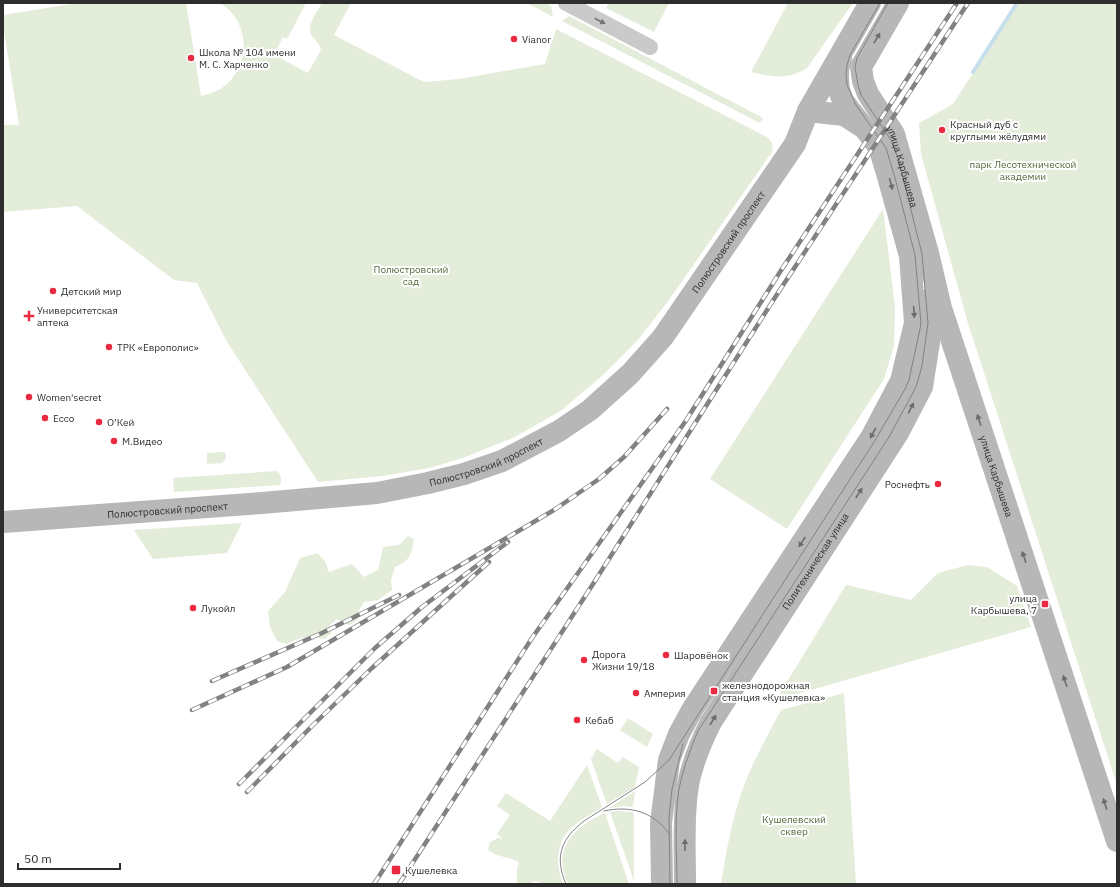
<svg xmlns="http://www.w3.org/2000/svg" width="1120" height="887" font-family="'IBM Plex Sans',sans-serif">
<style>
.green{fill:#e4ecda}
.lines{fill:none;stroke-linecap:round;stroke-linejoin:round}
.stream{stroke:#c6dfec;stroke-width:4}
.street{stroke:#cacaca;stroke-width:16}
.secondary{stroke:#b7b7b7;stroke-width:22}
.tram{stroke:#828282;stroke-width:1}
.rail-casing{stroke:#828282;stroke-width:4.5}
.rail{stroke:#fff;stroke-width:3;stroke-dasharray:9;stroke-linecap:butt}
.oneway{fill:#747474}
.oneway2{fill:#6b6b6b}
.poi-dot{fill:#eb2941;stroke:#fff;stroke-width:1.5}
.labels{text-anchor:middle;stroke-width:4;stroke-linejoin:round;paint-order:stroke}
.poi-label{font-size:10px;fill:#2d2d2d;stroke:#fff;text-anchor:start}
.park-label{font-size:10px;fill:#536a39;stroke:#fff}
.street-label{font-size:10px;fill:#2d2d2d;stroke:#fff}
</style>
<rect width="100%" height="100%" fill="#fff"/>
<g class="green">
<path d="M78,3H186L201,96C211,94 221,90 228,83C251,61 249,20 220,3H304L305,5L287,39L283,37L274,55L308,73L321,50C319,43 316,41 312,36C305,27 317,12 322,3H351L334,35L424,82L459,79L545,64L556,29L767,137C772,142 774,145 772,152L669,300L637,341L602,376L562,410L515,437L463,458L429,468L383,476L318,482L227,342L197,283L174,280L77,206L3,212V125H19L3,24V15Z"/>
<polygon points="527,3 545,3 551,6 553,17"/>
<polygon points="609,3 669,3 654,32 606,8"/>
<path d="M788,3H853L807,68C789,80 771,77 751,72Z"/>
<polygon points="1018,3 1117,3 1117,785 967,320 921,154 919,123 953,104"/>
<polygon points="569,16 763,118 760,123 562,21"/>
<polygon points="883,209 895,306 894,346 884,379 787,529 710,479"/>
<polygon points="224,452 226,454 226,458 222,463 207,464 207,453"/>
<path d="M277,471C281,475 282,479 280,485L174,492L173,478Z"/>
<polygon points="242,523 227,553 153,559 134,530"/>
<path d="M408,536L414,539C411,555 411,560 395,567L391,580L392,590L378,600L364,602L359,610L357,620L349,625L337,619L330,625L331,634L324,639C307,635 302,637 286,644L277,641L270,627L268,611L285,592L300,558L317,553L325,561L329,572L352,564L364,577L378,570L383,547L399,545Z"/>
<polygon points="968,565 987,567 1017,586 1031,627 776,700 846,585 911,600 938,573"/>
<path d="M844,693L856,884H721C726,854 731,823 741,794C751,765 766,738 781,710Z"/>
<polygon points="628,718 653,734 647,747 620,730"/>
<polygon points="597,749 618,763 623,757 639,767 635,787 607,804 591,759"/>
<path d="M587,765L602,807C593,813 582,819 573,826C556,841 555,864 563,884H540V882L533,881L531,884H517V868L519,862C509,857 497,857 488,850L490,842L498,838L503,839L497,834L510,815L497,806L506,793L550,821Z"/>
<polygon points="635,791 633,807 624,806 609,808"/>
<polygon points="618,811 633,812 634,817 634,881 610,812"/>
<path d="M605,813L629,884H568C551,850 574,826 605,813Z"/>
</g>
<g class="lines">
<polyline class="stream" points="973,72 1017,3"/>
<polyline class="street" points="566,3 650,47"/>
<g class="secondary">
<path id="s1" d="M898,3L861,67L863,81L868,94L894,134L928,253L941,308L1117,841"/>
<polyline points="808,111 844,115 861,126"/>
<path id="s2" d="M3,522L262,503L377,493L428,483L464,474L502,461L559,431L590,410L630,374L663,337L795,144L808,111L870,3"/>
<polyline points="662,884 661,823 669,760 679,734 692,710 872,436 901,381 915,323 910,256 887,173 879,147 843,101 839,90 838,80 838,69 841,58"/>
<path id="s3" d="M685,884C685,853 683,822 687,792C690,767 700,744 711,722L898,433L922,387L932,323L931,298"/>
</g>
<g class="tram">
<path d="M604,811C630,805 655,812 670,835"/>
<path d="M566,884C554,857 561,839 584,821L645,782L669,760L874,442L905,389L909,380L921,324L915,255L895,178L886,148L856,105L847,85L846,74L847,65L850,55L880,3"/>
<polyline points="670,884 669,817 672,789 683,744"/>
<path d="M677,884C677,853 674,820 679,789C683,769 690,750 698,731L889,437L916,387L922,366L928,323L922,254L898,158L891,140L861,95L858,85L855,67L857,58L888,3"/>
</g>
<g class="rail-casing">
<g id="rail">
<polyline points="212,681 322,633 399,595"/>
<polyline points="192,710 287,667 554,510 599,479 624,457 667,409"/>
<polyline points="239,784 375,648 422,607 508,542"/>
<polyline points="247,792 312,726 372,668 489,562"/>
<polyline points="374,884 532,638 685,422 780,272 957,3"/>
<polyline points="399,884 593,584 774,299 968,3"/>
</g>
</g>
<use href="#rail" class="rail"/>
</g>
<defs><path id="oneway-solid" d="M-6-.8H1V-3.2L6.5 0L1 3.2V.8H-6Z"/></defs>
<use class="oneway" href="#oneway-solid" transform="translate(600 21) rotate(28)"/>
<g class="oneway2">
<use href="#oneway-solid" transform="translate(877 38) rotate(-59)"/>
<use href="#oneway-solid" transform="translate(891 184) rotate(75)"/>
<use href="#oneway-solid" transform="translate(914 312) rotate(86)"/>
<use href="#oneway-solid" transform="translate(911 408) rotate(-63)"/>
<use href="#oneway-solid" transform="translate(979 420) rotate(-108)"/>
<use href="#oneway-solid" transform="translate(873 433) rotate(119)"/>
<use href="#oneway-solid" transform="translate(859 493) rotate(-57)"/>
<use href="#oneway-solid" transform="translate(802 542) rotate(123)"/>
<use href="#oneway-solid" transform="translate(1024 557) rotate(-108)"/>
<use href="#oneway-solid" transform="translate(1065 681) rotate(-108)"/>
<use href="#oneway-solid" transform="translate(713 720) rotate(-59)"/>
<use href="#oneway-solid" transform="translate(1105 804) rotate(-108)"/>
<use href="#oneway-solid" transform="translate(685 845) rotate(-90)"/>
</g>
<g class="poi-dot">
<circle cx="514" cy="39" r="4"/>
<circle cx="191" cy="58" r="4"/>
<circle cx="942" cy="130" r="4"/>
<circle cx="53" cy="291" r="4"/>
<path d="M27 310h4v4h4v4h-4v4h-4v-4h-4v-4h4z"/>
<circle cx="109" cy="347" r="4"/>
<circle cx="29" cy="397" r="4"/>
<circle cx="45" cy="418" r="4"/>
<circle cx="99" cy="422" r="4"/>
<circle cx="114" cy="441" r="4"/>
<circle cx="938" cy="484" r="4"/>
<rect x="1041" y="600" width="8" height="8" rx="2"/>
<circle cx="193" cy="608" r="4"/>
<circle cx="666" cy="655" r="4"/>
<circle cx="584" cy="660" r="4"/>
<rect x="710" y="687" width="8" height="8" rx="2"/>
<circle cx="636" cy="693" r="4"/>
<circle cx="577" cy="720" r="4"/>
<rect x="391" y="865" width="10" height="10" rx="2"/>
</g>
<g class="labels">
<g class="poi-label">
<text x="522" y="43">Vianor</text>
<text x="199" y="56">Школа № 104 имени<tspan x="199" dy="12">М. С. Харченко</tspan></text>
<text x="950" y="128">Красный дуб с<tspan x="950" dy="12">круглыми жёлудями</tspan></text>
<text x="61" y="295">Детский мир</text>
<text x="37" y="314">Университетская<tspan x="37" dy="12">аптека</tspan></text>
<text x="117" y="351">ТРК «Европолис»</text>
<text x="37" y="401">Women'secret</text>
<text x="53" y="422">Ecco</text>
<text x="107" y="426">О’Кей</text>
<text x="122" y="445">М.Видео</text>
<text x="930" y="488" text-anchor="end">Роснефть</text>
<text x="1037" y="602" text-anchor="end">улица<tspan x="1037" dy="12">Карбышева, 7</tspan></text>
<text x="201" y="612">Лукойл</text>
<text x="592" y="658">Дорога<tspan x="592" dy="12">Жизни 19/18</tspan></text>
<text x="674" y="659">Шаровёнок</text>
<text x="722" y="689">железнодорожная<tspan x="722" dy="12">станция «Кушелевка»</tspan></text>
<text x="644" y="697">Амперия</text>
<text x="585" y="724">Кебаб</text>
<text x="405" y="874">Кушелевка</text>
</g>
<g class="park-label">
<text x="1023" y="168">парк Лесотехнической<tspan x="1023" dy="12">академии</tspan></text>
<text x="411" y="273">Полюстровский<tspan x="411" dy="12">сад</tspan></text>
<text x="794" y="823">Кушелевский<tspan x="794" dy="12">сквер</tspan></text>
</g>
<g class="street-label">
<text dy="4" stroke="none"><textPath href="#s1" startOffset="183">улица Карбышева</textPath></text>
<text dy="4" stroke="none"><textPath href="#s2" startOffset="825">Полюстровский проспект</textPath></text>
<text dy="4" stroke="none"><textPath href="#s2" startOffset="489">Полюстровский проспект</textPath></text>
<text dy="4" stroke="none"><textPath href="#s1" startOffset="507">улица Карбышева</textPath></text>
<text dy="4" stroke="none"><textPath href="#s2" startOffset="165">Полюстровский проспект</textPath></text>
<text dy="4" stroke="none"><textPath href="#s3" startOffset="358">Политехническая улица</textPath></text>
</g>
</g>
<rect width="1120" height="887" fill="none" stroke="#2d2d2d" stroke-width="8"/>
<path d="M18 863v6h102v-6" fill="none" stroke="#2d2d2d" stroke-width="2"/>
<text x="24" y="863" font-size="12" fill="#2d2d2d" stroke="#ffffff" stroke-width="3" paint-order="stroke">50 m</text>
</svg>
